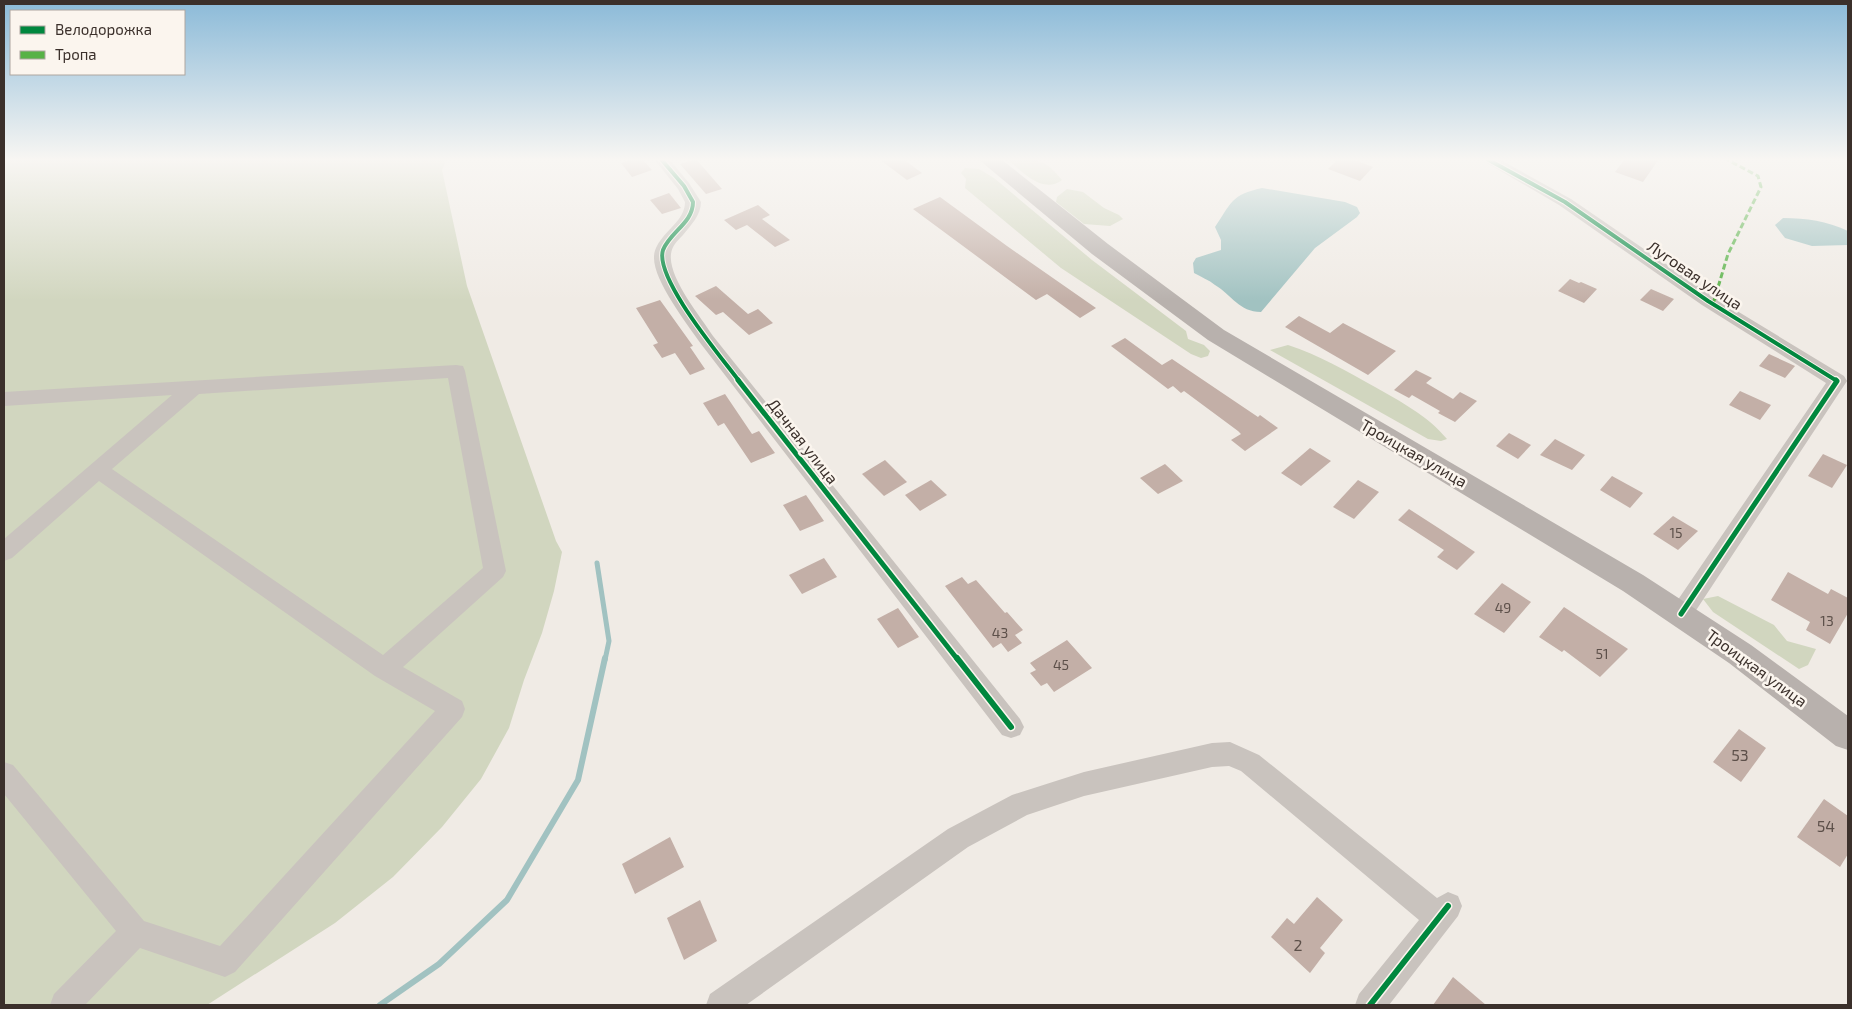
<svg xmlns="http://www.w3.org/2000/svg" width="1852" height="1009" font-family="'Exo 2',sans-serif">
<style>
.green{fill:#d1d6bf}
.water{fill:#a1c2c1}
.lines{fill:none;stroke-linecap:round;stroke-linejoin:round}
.stream-far1{stroke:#a1c2c1;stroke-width:5}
.stream{stroke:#a1c2c1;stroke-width:6}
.building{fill:#c3afa7}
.minor{fill:#c9c3be;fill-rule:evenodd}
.major{fill:#b8b1ad;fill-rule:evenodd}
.quiet{stroke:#57b246;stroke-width:3;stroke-dasharray:6 3;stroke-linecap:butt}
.cycleway-far2-casing{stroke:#fbf5ee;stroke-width:6}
.cycleway-far1-casing{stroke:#fbf5ee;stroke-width:8}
.cycleway-casing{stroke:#fbf5ee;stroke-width:9}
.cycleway-far2{stroke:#00873e;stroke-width:4}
.cycleway-far1{stroke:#00873e;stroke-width:5}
.cycleway{stroke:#00873e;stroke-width:6}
.labels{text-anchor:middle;stroke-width:5;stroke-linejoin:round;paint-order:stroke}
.number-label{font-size:14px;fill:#5d504a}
.street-label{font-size:16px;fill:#3b302b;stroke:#fbf5ee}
.near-number-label{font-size:16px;fill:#5d504a}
</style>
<rect width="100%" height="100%" fill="#f0ebe5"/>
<g class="green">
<polygon points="4,159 447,159 442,170 467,286 556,541 562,552 554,591 542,633 524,680 509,728 481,779 442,827 393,877 335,923 207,1005 4,1005"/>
<path d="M1007,159C1035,159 1043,156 1062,180C1042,195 1022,171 1007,159Z"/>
<polygon points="965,168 979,169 994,178 1092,260 1186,331 1188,339 1204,345 1210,351 1208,356 1201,358 1191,354 1061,268 965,188 966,179 961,173"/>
<polygon points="1067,189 1083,192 1104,208 1119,215 1123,219 1110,226 1084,224 1056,202 1057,197"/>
<path d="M1288,345C1319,355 1346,371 1375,387C1401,402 1427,415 1447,439L1441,441L1428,439L1270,350Z"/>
<polygon points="1718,596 1774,625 1787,641 1816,649 1808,665 1799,669 1713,612 1703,599"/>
</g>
<g class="water">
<path d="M1262,188L1345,202L1357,207L1360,213L1357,217L1315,248L1261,312C1239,312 1232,295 1215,285C1209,280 1201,277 1194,273L1193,263L1196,258L1221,250V240L1215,227C1232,202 1231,195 1262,188Z"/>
<path d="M1783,218C1807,218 1826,221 1848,231V245L1812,246L1785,238L1775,225Z"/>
</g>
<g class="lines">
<polyline class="stream-far1" points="597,563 609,641 605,660"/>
<polyline class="stream" points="380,1005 439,964 507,900 578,780 605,658"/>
</g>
<g class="building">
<polygon points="634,159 642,159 652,170 632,177 621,163"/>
<polygon points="696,159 722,189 706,194 680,164"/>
<polygon points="879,159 903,159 922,173 907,180"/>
<polygon points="1338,159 1352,159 1373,167 1360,181 1328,169"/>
<polygon points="1625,159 1659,159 1643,182 1615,172"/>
<polygon points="669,193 681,208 662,214 650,200"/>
<polygon points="940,197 1007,246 1096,308 1080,318 1047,294 1036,300 913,209"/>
<polygon points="758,205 770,215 762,219 790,240 775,247 747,225 736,230 724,220"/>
<polygon points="1570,279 1579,283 1581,282 1597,289 1584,303 1558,291"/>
<polygon points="716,286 748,314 758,309 773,323 749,335 723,312 716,315 695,296"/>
<polygon points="1651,289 1674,299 1663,311 1640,300"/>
<polygon points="660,300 693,346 690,347 705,369 690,375 675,353 662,358 653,345 658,343 636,308"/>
<polygon points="1299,316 1330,333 1343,323 1396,351 1368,375 1285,327"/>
<polygon points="1125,338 1162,365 1172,359 1258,417 1260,415 1278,428 1245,451 1231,440 1241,434 1238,431 1184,391 1181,393 1173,386 1168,389 1111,346"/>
<polygon points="1769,354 1795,366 1785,378 1759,366"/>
<polygon points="1416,370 1432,378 1426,383 1453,399 1460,392 1477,401 1455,422 1438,413 1440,411 1412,395 1409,398 1394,390"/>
<polygon points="1740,391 1771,405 1760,420 1729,405"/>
<polygon points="725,394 752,434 759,431 775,453 751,463 724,423 718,426 703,403"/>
<polygon points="1509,433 1531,445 1518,459 1496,446"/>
<polygon points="1555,439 1585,455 1572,470 1540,455"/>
<polygon points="1310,448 1331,461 1301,486 1281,473"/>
<polygon points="1823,454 1847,465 1832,488 1808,476"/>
<polygon points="885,460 907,482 884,496 862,474"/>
<polygon points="1165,464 1183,481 1158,494 1140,478"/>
<polygon points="1612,476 1643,493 1630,508 1600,490"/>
<polygon points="931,480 947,495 920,511 905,495"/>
<polygon points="1358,480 1379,492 1354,519 1333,507"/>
<polygon points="806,495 824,521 800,531 783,505"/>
<polygon points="1409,509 1440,529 1475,552 1457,570 1437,557 1444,550 1398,520"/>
<polygon points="1673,516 1698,531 1678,550 1653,534"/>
<polygon points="824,558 837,577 802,594 789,575"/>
<polygon points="1788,572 1828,594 1831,589 1848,598 1848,613 1830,644 1806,630 1810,622 1771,600"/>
<polygon points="962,577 968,584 976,580 1005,613 1007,612 1023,630 1015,635 1022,643 1008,652 1001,643 993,648 945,586"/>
<polygon points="1502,583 1531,602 1504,633 1474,614"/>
<polygon points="1564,607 1628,649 1600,677 1564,650 1562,652 1539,637"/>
<polygon points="898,608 919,637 898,648 877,619"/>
<polygon points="1067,640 1092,668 1054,692 1047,683 1041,686 1030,673 1036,670 1030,663"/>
<polygon points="1739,729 1766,748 1741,782 1713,762"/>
<polygon points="1824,799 1848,816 1848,854 1840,867 1797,837"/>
<polygon points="670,837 684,867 635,894 622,864"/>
<polygon points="1317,897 1343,920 1320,948 1325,953 1310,973 1271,937 1287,918 1294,924"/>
<polygon points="700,900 717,941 684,960 667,918"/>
<polygon points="1453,977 1486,1005 1433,1005"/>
</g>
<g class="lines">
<g class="minor">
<path d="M654,159H669L689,183L701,202C701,215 691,225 683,235C677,241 672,246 671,254C668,278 701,317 713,336L1020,719L1024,727L1020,735L1011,738L1002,735L701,344C687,324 653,280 654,257C654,249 659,242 663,237C672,226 685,217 685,202L678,189Z"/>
<polygon points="1480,159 1499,159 1571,199 1714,297 1844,376 1847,381 1689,621 1681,624 1673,621 1669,614 1673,607 1826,383 1702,305 1559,205"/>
<path d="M456,365L463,366L465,371L506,571L503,577L403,667L462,701L465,709L462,717L235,972L225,977L140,948L85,1005H50L54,994L116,931L4,794V762L13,765L144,921L220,946L435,711L375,676L99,481L12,558L4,561V539L172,395L4,406V392ZM448,378L483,568L383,655L112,469L199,394Z"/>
<polygon points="1230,742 1259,755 1437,898 1448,892 1458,896 1462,906 1458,916 1389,1005 1355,1005 1359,994 1419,920 1241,771 1229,766 1212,767 1084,796 1027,815 968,847 746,1005 706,1005 710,994 948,829 1012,795 1084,772 1212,743"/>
</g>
<polygon class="major" points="978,159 1001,159 1108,244 1224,330 1643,575 1751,645 1848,716 1848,750 1836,746 1729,663 1623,591 1208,340 1092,254"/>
<polyline class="quiet" points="1713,304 1728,254 1761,187 1758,176 1726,159"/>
<g class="cycleway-far2-casing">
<g id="cycleway-far2">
<path d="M661,159L684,186L693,202C693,223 670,232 663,250C654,278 722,358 739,381"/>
<polyline points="1487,159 1565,202 1708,301 1837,381"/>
</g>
</g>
<g class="cycleway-far1-casing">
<g id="cycleway-far1">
<polyline points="738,380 958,660"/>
<polyline points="1681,614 1837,381 1836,380"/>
</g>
</g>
<g class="cycleway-casing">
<g id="cycleway">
<polyline points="957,658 1011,727"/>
<polyline points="1370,1005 1448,906"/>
</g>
</g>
<use href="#cycleway-far2" class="cycleway-far2"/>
<use href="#cycleway-far1" class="cycleway-far1"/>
<use href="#cycleway" class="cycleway"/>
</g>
<linearGradient id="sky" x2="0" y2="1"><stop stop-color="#8bbad8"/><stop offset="0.53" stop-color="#f8f6f3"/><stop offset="1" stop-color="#f8f6f3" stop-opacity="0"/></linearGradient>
<rect width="1852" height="301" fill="url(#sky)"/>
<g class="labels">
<g class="number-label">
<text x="1676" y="538">15</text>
<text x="1503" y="613">49</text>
<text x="1827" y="626">13</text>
<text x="1000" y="638">43</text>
<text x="1602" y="659">51</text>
<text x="1061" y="670">45</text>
</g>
<g class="street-label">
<text transform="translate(1695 275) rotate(34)" y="6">Луговая улица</text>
<text transform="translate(803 441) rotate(52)" y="6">Дачная улица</text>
<text transform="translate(1414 453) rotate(30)" y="6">Троицкая улица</text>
<text transform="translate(1757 668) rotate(36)" y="6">Троицкая улица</text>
</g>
<g class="near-number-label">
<text x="1740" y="761">53</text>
<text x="1826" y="832">54</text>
<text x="1298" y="951">2</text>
</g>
</g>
<rect width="1852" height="1009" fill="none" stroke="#3b302b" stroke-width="10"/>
<rect x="10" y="10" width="175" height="65" fill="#fbf5ee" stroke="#aea6a0"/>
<rect x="20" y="26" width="25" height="8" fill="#00873e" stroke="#aea6a0"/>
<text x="55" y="35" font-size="15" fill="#3b302b">Велодорожка</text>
<rect x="20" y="51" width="25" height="8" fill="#57b246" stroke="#aea6a0"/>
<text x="55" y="60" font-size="15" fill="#3b302b">Тропа</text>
</svg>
